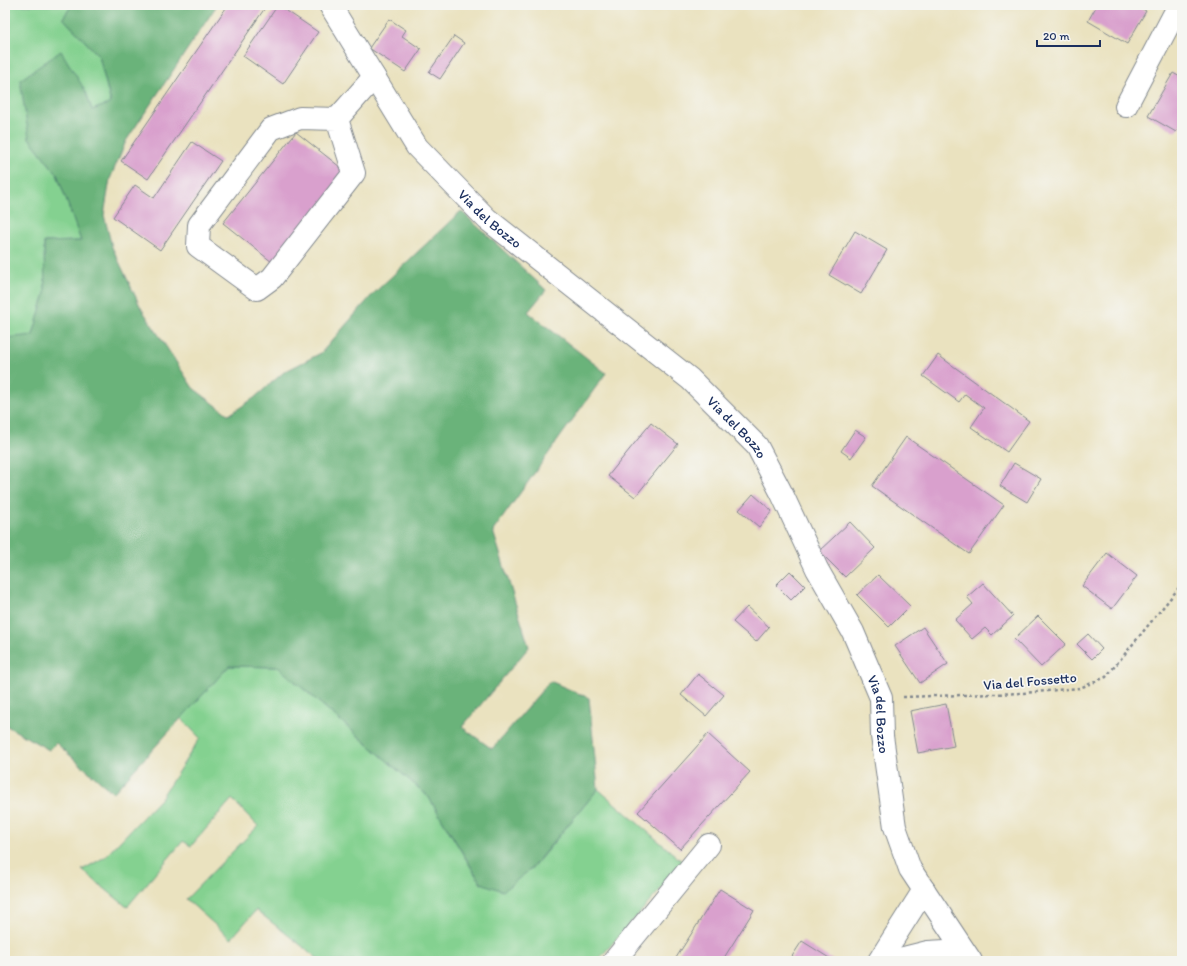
<svg xmlns="http://www.w3.org/2000/svg" width="1187" height="966" font-family="Itim,sans-serif">
<style>
.green{fill:#84d190;stroke:#508077}
.forest{fill:#6bb37a;stroke:#43716c}
.building{fill:#d9a0cd}
.lines{fill:none;stroke-linecap:round;stroke-linejoin:round}
.minor-casing{stroke:#82888e;stroke-width:24}
.path{stroke:#82888e;stroke-width:2.5;stroke-dasharray:3 3;stroke-linecap:butt}
.minor{stroke:#fff;stroke-width:22}
.labels{text-anchor:middle;stroke-width:3.5;stroke-linejoin:round;paint-order:stroke}
.street-label{font-size:14px;fill:#1b2f5e;stroke:#f6f6f2}
</style>
<rect width="100%" height="100%" fill="#f6f6f2"/>
<filter id="ink" filterUnits="userSpaceOnUse"><feTurbulence type="fractalNoise" baseFrequency=".025" numOctaves="2"/><feDisplacementMap in="SourceGraphic" scale="8" xChannelSelector="R" yChannelSelector="G"/><feConvolveMatrix kernelMatrix="1 2 1 2 8 2 1 2 1" color-interpolation-filters="sRGB"/></filter>
<filter id="wash" filterUnits="userSpaceOnUse"><feTurbulence type="fractalNoise" baseFrequency=".012" numOctaves="4" result="noise"/><feDisplacementMap in="SourceGraphic" scale="16" xChannelSelector="R" yChannelSelector="G"/><feGaussianBlur stdDeviation="0.9" result="paint"/><feColorMatrix in="noise" values="0 0 0 0 0 0 0 0 0 0 0 0 0 0 0 0 0 1.4 0 .05"/><feComposite in="paint" operator="in"/></filter>
<g filter="url(#wash)">
<rect width="100%" height="100%" fill="#eae2bf"/>
<g class="green">
<polygon points="5,5 72,5 63,18 99,56 111,104 92,110 86,92 29,138 57,174 81,241 44,242 45,293 33,336 5,338"/>
<polygon points="229,666 278,667 428,796 481,884 531,870 598,789 684,863 597,961 321,961 256,910 231,939 186,899 258,826 232,799 191,846 183,841 127,907 82,870 105,857 161,798 200,738 181,718"/>
</g>
<polygon class="forest" points="72,5 217,5 126,141 110,179 104,215 112,247 141,308 193,388 229,415 254,398 284,372 321,353 373,294 461,211 546,290 528,312 606,373 493,531 529,647 462,727 492,749 550,681 589,698 598,789 531,869 503,891 481,883 428,796 278,667 229,666 113,793 56,743 49,750 5,725 5,338 33,335 45,293 44,242 81,241 57,174 29,138 20,80 61,51 86,92 92,110 111,103 99,56 63,18"/>
<g id="blocks">
<g class="building">
<polygon points="228,5 267,5 148,179 121,161"/>
<polygon points="278,5 318,32 283,84 243,56"/>
<polygon points="1097,5 1136,5 1146,11 1127,44 1088,21"/>
<polygon points="389,19 406,30 402,36 421,49 405,72 369,48"/>
<polygon points="454,36 464,43 440,79 429,72"/>
<polygon points="1173,73 1182,78 1182,122 1176,132 1148,116"/>
<polygon points="296,132 350,175 277,266 223,223"/>
<polygon points="192,142 221,161 160,250 113,217 135,185 154,198"/>
<polygon points="855,231 887,250 861,294 829,275"/>
<polygon points="938,355 1029,421 1007,452 971,427 984,408 965,394 959,402 923,376"/>
<polygon points="651,423 678,444 635,497 608,476"/>
<polygon points="855,430 866,437 851,458 841,451"/>
<polygon points="906,437 1004,505 969,554 872,486"/>
<polygon points="1014,463 1041,479 1027,502 1000,486"/>
<polygon points="753,494 772,511 759,527 739,510"/>
<polygon points="850,522 875,548 845,577 819,551"/>
<polygon points="1107,553 1137,576 1112,609 1082,586"/>
<polygon points="790,571 805,586 791,600 776,585"/>
<polygon points="878,575 910,606 889,627 857,595"/>
<polygon points="983,583 1013,616 992,635 985,628 972,639 955,620 973,604 967,597"/>
<polygon points="747,607 769,627 756,642 733,622"/>
<polygon points="1038,616 1066,644 1041,667 1014,639"/>
<polygon points="923,627 948,664 920,683 895,646"/>
<polygon points="1088,634 1102,649 1092,659 1077,644"/>
<polygon points="698,674 724,695 706,716 681,695"/>
<polygon points="946,704 954,746 918,753 910,711"/>
<polygon points="708,734 750,772 680,849 638,812"/>
<polygon points="720,889 754,910 722,961 674,961"/>
<polygon points="802,941 834,961 789,961"/>
</g>
</g>
</g>
<g filter="url(#ink)">
<use href="#blocks" fill-opacity="0" stroke="#82888e" stroke-width="1"/>
<g class="lines">
<g class="minor-casing">
<g id="minor">
<path id="s1" d="M330,5L417,147L487,219L690,379L757,446L782,494L817,569L853,632L881,698L882,736L895,827L910,869L971,961"/>
<polyline points="1126,106 1179,5"/>
<polyline points="337,119 354,173 272,278 257,289 198,246 199,225 271,129 300,118 337,119 374,77"/>
<polyline points="614,961 709,845"/>
<polyline points="879,961 924,890"/>
<polyline points="892,961 928,952 963,950"/>
</g>
</g>
<polyline class="path" points="903,697 1023,693 1080,688 1106,677 1182,584"/>
<use href="#minor" class="minor"/>
</g>
</g>
<g class="labels">
<g class="street-label">
<text dy="5" stroke="none"><textPath href="#s1" startOffset="269">Via del Bozzo</textPath></text>
<text dy="5" stroke="none"><textPath href="#s1" startOffset="593">Via del Bozzo</textPath></text>
<text transform="translate(1030 681) rotate(-5)" y="5">Via del Fossetto</text>
<text dy="5" stroke="none"><textPath href="#s1" startOffset="917">Via del Bozzo</textPath></text>
</g>
</g>
<rect width="1187" height="966" fill="none" stroke="#f6f6f2" stroke-width="20"/>
<path d="M1037 40v6h63v-6" fill="none" stroke="#1b2f5e" stroke-width="2"/>
<text x="1043" y="40" font-size="12" fill="#1b2f5e" stroke="#f6f6f2" stroke-width="3" paint-order="stroke">20 m</text>
</svg>
